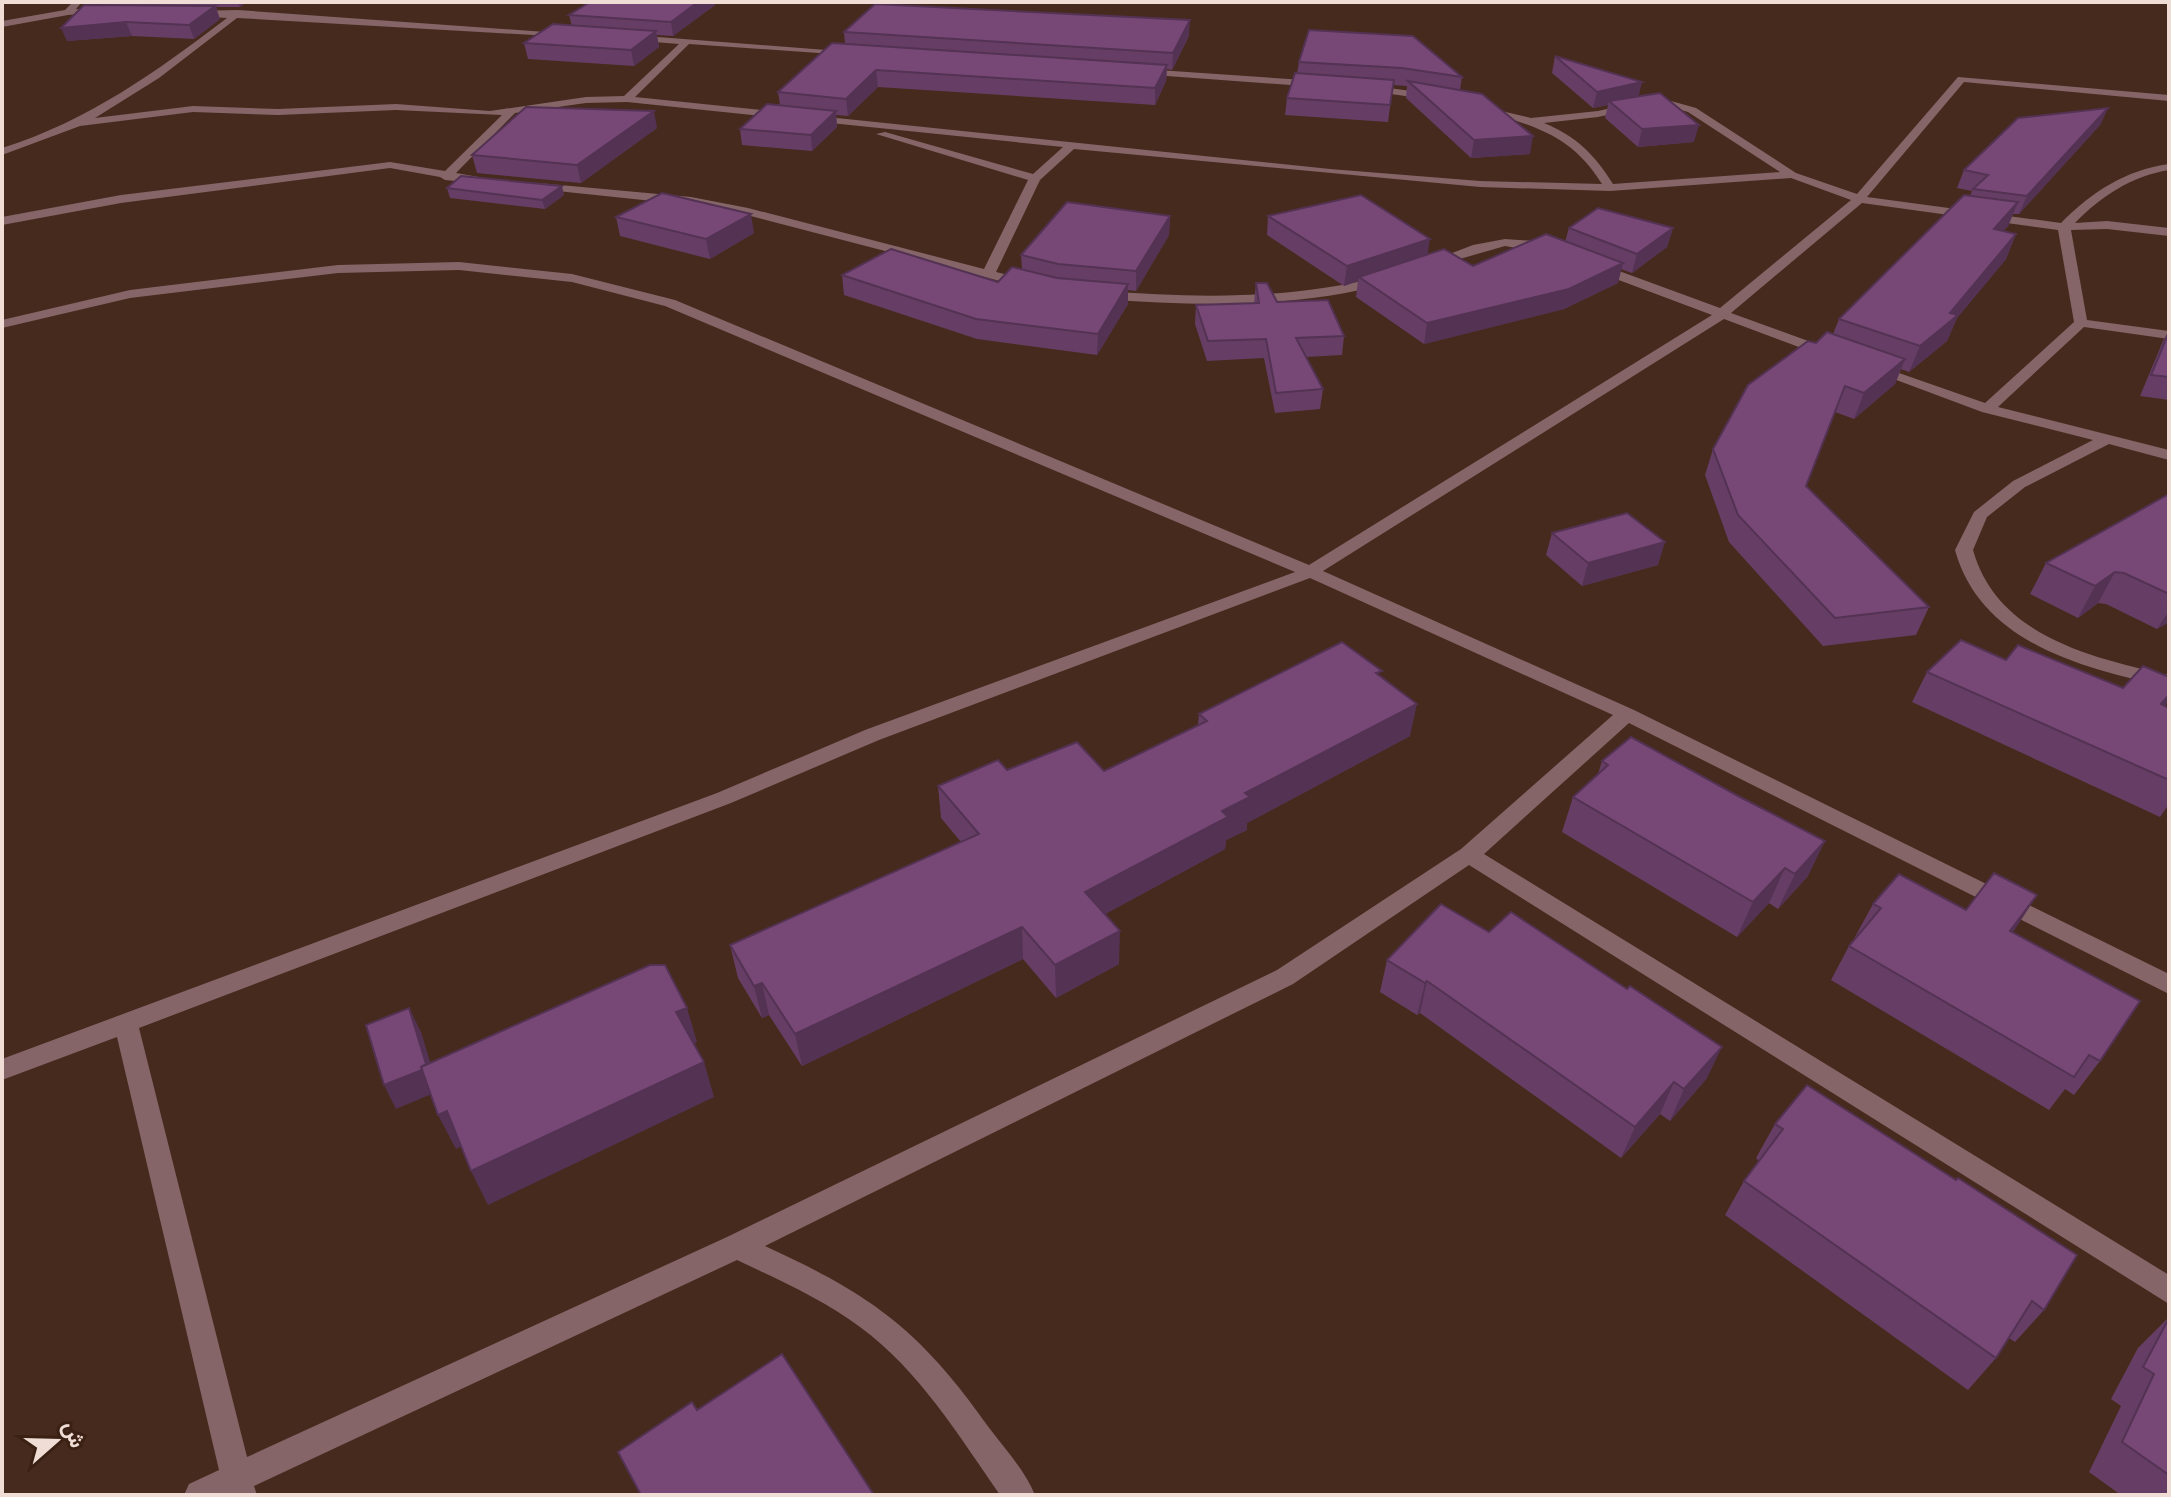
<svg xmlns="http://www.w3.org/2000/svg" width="2171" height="1497" font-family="'Fira Sans Condensed',Vazirmatn,sans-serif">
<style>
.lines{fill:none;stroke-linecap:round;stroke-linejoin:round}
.minor{fill:#856568;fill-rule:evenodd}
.wall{fill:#663e65}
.shaded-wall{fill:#533253}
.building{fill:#774876;stroke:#533253;stroke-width:2}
</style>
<rect width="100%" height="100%" fill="#462a1d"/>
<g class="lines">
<g class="minor">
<polygon points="73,2 81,3 76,9 109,12 68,15 2,27 2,21 65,10"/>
<path d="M238,10L573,34L568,37L237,18L159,78L95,118L193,106L278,109L396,104L490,111L586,97L624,96L679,44L629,40L632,35L852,52L847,55L689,44L635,97L1330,169L1480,181L1602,184C1571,134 1534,126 1480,110V106L1531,118L1598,111L1643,101H1671L1696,108L1796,173L1857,194L1958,77L2169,95V101L1964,82L1867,197L2061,223C2092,192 2125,170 2169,164V170C2132,176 2101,196 2075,223L2107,221L2169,228V236L2107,229L2071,230L2087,320L2169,331V339L2084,327L1998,407L2169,450V460L2109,444L2025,487L1987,517L1973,550C1997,636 2092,658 2169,675V687C2085,669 1981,644 1955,550L1974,512L2013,481L2093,440L1982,412L1867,369L1879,366L1985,403L2074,322L2058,230L1862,203L1731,313L1833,350V356H1823L1724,319L1323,571L1634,710L2169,974V994L1629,723L1484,854L2169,1275V1304L1469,865L1293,984L765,1246C874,1296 921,1331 990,1429C1006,1450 1025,1471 1035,1495H1000C959,1436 919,1370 860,1327C822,1299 779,1280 737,1260L254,1486L257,1495H184L189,1484L219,1470L117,1037L2,1080V1059L717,793L865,730L1295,572L665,306L572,282L459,270L338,273L130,298L2,328V320L130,290L338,265L459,262L572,274L675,300L1309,565L1712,315L1592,270V264H1600L1720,308L1851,200L1791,178L1610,191L1480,187L1074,149L1040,180L996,272L1032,281L1033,284L1027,288L747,215L691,205L538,189L532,186L538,183L691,197L748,208L984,269L1028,180L876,134L885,132L1033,174L1063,147L627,102L586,103L515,113L456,173L490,179V183L486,184L445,180L440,177L390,168L121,203L2,225V217L121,195L390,162L445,171L502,115L396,110L278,115L193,112L80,126L2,155V148C88,121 156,72 227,18L193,16L190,11ZM1643,107H1671L1688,112L1780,172L1613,184C1595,155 1576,136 1544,123L1598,117ZM1310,578L1613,715L1461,849L1277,970L727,1237L247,1457L139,1028L731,803L879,740Z"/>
<polygon points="1143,69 1318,81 1323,84 1318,87 1140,74"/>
<polygon points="1366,85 1434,94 1439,97 1434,100 1362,90"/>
<polygon points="1505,239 1535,241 1557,250 1551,254 1505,246 1432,267 1426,263 1473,245"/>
<path d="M1383,276L1388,277V283C1294,309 1198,306 1102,299L1095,295L1102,291C1197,298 1290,300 1383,276Z"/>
</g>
</g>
<g class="wall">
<polygon points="100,2 247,2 240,7 216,7 220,19 194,39 132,36 67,41 101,5"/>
<polygon points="590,2 714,2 715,5 673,36 657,35 659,47 634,66 528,59 524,43 572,26 569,15"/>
<polygon points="1309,30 1462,77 1460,90 1530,154 1471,158 1406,98 1407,86 1393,85 1388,122 1285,115 1287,98 1297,73 1299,62"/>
<polygon points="844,32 1189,36 1172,70 1167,69 1166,81 1155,105 878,87 848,116 836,115 837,127 812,151 742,145 740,129 780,105 778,92 845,44"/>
<polygon points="1555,56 1639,96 1694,142 1638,147 1605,118 1608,105 1593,108 1552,73"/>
<polygon points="2108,108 2100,125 2019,214 2013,214 2008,226 2003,231 2016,234 2006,259 1957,318 1947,341 1909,372 1901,369 1895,384 1854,419 1835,412 1806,486 1929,607 1916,635 1823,646 1729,542 1705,475 1713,449 1816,343 1833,334 1839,319 1970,196 1972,191 1957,188 1964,170"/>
<polygon points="657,128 581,183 477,173 472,155"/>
<polygon points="447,188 564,195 545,209 450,198"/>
<polygon points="1170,216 1169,235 1136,291 1128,290 1128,304 1097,355 977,339 844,295 842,275 998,282 1022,269 1021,255"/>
<polygon points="1268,216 1473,266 1565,242 1569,228 1673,228 1667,247 1632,273 1621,269 1618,283 1564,309 1424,344 1356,297 1358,281 1344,286 1267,235"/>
<polygon points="616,217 754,233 710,259 620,236"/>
<polygon points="1256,283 1277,302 1344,336 1342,355 1306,357 1323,389 1320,409 1275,413 1264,358 1207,361 1195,324 1196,305 1254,303"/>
<polygon points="2169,330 2169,400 2140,396 2163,341"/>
<polygon points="2169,494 2169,622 2157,629 2106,604 2098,603 2078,618 2030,594 2046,563"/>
<polygon points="1552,533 1658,565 1582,586 1546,555"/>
<polygon points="2006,660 2123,688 2169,677 2169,699 2165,706 2169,708 2169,804 2160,817 1912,702 1927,672"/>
<polygon points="1380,677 1410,736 1247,823 1247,830 1226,840 1225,849 1105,914 1119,964 1056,998 1023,959 802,1066 769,1015 762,1018 738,978 730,945 961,842 941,818 938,786 1007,770 1104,771 1198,725 1199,714"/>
<polygon points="1602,761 1738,796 1808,876 1778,909 1769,903 1737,937 1562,832 1573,797 1598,774"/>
<polygon points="1873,904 1966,910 2013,932 2100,1061 2074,1095 2065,1089 2049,1110 1831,980 1849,946 1856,938 1855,937"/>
<polygon points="1387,960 1707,1078 1670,1121 1660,1114 1621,1158 1420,1013 1417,1015 1380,992"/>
<polygon points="1807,1085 2044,1310 2015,1342 2009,1338 1996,1358 1968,1390 1725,1215 1744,1181 1759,1161 1756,1158 1775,1124"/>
<polygon points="2169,1317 2169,1495 2121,1495 2089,1472 2121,1406 2111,1399 2138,1348"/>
</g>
<g class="shaded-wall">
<polygon points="238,2 247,2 240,7"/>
<polygon points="698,2 714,2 715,5 673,36 671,22"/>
<polygon points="215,6 220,19 194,39 189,25"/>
<polygon points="1190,20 1189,36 1172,70 1173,53"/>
<polygon points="126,22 132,36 67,41 61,28"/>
<polygon points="656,31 659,47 634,66 631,50"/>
<polygon points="1167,65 1166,81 1155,105 1155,88"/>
<polygon points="876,70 878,87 848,116 846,99"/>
<polygon points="1642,82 1638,99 1609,101 1608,105 1593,108 1597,92"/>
<polygon points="2108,108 2100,125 2019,214 2027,196"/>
<polygon points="654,111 657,128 581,183 577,165"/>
<polygon points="836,111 837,127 812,151 811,135"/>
<polygon points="1699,125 1694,142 1638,147 1642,129"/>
<polygon points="1533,136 1530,154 1471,158 1474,140"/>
<polygon points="562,186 564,195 545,209 542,200"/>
<polygon points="2018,202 2008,226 1983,253 1994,229"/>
<polygon points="751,214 754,233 710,259 706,239"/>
<polygon points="1170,216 1169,235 1136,291 1136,271"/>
<polygon points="1673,228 1667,247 1632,273 1637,254"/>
<polygon points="2016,234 2006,259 1957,318 1947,341 1909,372 1920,346 1950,313"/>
<polygon points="1430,239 1427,258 1359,277 1358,281 1344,286 1347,266"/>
<polygon points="1623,263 1618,283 1564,309 1424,344 1427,323"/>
<polygon points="1128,284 1128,304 1097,355 1098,334"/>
<polygon points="1905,359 1895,384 1854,419 1864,393"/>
<polygon points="1665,542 1658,565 1582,586 1588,563"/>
<polygon points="2115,572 2098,603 2078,618 2095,586"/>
<polygon points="2169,611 2169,622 2157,629"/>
<polygon points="2169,695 2169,699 2160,713 2161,704"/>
<polygon points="1417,704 1410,736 1247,823 1247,830 1226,840 1225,849 1085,925 1085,892 1222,811 1245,793"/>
<polygon points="1825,841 1808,876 1778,909 1795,874"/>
<polygon points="1785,868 1769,903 1737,937 1753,902"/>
<polygon points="2037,895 2016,928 1989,965 2010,931"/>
<polygon points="1022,927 1023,959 802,1066 795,1034"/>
<polygon points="1120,931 1119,964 1056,998 1055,965"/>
<polygon points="1427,981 1420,1013 1417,1015 1425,983"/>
<polygon points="762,983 769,1015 762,1018 754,986"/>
<polygon points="409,1008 421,1032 439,1091 396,1109 384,1085"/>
<polygon points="687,1008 697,1042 687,1047 676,1012"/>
<polygon points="1722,1047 1707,1078 1670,1121 1684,1089"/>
<polygon points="704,1062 714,1097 488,1205 471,1171"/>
<polygon points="1674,1082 1660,1114 1621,1158 1635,1127"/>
<polygon points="447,1111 464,1145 456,1149 438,1115"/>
</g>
<g class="building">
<polygon points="590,2 698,2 671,22 569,15"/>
<polygon points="875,4 1190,20 1173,53 844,32"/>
<polygon points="84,5 215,6 189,25 126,22 61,28"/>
<polygon points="553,24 656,31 631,50 524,43"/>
<polygon points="1309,30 1413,36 1462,77 1402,68 1299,62"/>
<polygon points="832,43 1167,65 1155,88 876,70 846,99 778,92"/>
<polygon points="1555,56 1642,82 1597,92"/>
<polygon points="1295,73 1394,80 1390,105 1287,98"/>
<polygon points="1408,81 1482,94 1533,136 1474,140"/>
<polygon points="1660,93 1699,125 1642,129 1609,101"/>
<polygon points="767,104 836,111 811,135 740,129"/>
<polygon points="526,107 654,111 577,165 472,155"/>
<polygon points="2108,108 2027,196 1973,189 1988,175 1964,170 2018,118"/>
<polygon points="461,176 562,186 542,200 447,188"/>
<polygon points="662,193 751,214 706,239 616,217"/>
<polygon points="1361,195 1430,239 1347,266 1268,216"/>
<polygon points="1964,195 2018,202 1994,229 2016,234 1950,313 1958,315 1920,346 1839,319"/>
<polygon points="1067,202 1170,216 1136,271 1058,264 1021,255"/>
<polygon points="1598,208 1673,228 1637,254 1569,228"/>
<polygon points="1546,234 1623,263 1569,289 1427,323 1359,277 1444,249 1473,266"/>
<polygon points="891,249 998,282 1012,267 1057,278 1128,284 1098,334 976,319 842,275"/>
<polygon points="1256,283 1267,283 1277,302 1328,300 1344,336 1296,338 1323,389 1276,393 1266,339 1208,341 1196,305 1259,303"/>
<polygon points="1827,332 1905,359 1864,393 1845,386 1806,486 1929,607 1835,618 1738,515 1713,449 1748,385 1808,341 1816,343"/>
<polygon points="2169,332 2169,377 2151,375"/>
<polygon points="2169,494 2169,594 2124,573 2115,572 2095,586 2046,563"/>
<polygon points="1627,513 1665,542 1588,563 1552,533"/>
<polygon points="1961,640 2006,660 2018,645 2123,688 2143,666 2169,677 2169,695 2161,704 2169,708 2169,780 1927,672"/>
<polygon points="1342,642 1382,671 1376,673 1417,704 1245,793 1250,797 1222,811 1228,817 1085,892 1120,931 1055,965 1022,927 795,1034 762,983 754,986 730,945 979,834 938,786 998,760 1007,770 1077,742 1104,771 1207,721 1199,714"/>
<polygon points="1631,737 1738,796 1825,841 1795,874 1785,868 1753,902 1573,797 1608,765 1602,761"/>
<polygon points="1994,873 2037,895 2010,931 2140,1001 2100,1061 2089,1055 2074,1077 1849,946 1881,908 1873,904 1899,874 1966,910"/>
<polygon points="1441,904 1489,932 1511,912 1627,989 1630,986 1722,1047 1684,1089 1674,1082 1635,1127 1427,981 1425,983 1387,960"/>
<polygon points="650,965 665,965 687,1008 676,1012 704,1062 471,1171 447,1111 438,1115 421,1067"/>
<polygon points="409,1008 426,1064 421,1067 422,1070 384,1085 366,1025"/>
<polygon points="1807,1085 1956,1180 1958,1178 2077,1255 2044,1310 2032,1301 1996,1358 1744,1181 1783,1129 1775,1124"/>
<polygon points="2169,1318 2169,1475 2122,1442 2154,1374 2143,1367"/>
<polygon points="782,1354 874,1495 641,1495 618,1452 692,1402 697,1410"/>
</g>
<rect width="2171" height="1497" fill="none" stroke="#f0ddd5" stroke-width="8"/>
<g transform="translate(56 1441) rotate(70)" stroke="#3b2014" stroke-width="6" paint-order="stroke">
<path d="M0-6L14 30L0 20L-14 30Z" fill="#f0ddd5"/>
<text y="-12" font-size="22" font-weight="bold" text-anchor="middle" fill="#f0ddd5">ش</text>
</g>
</svg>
